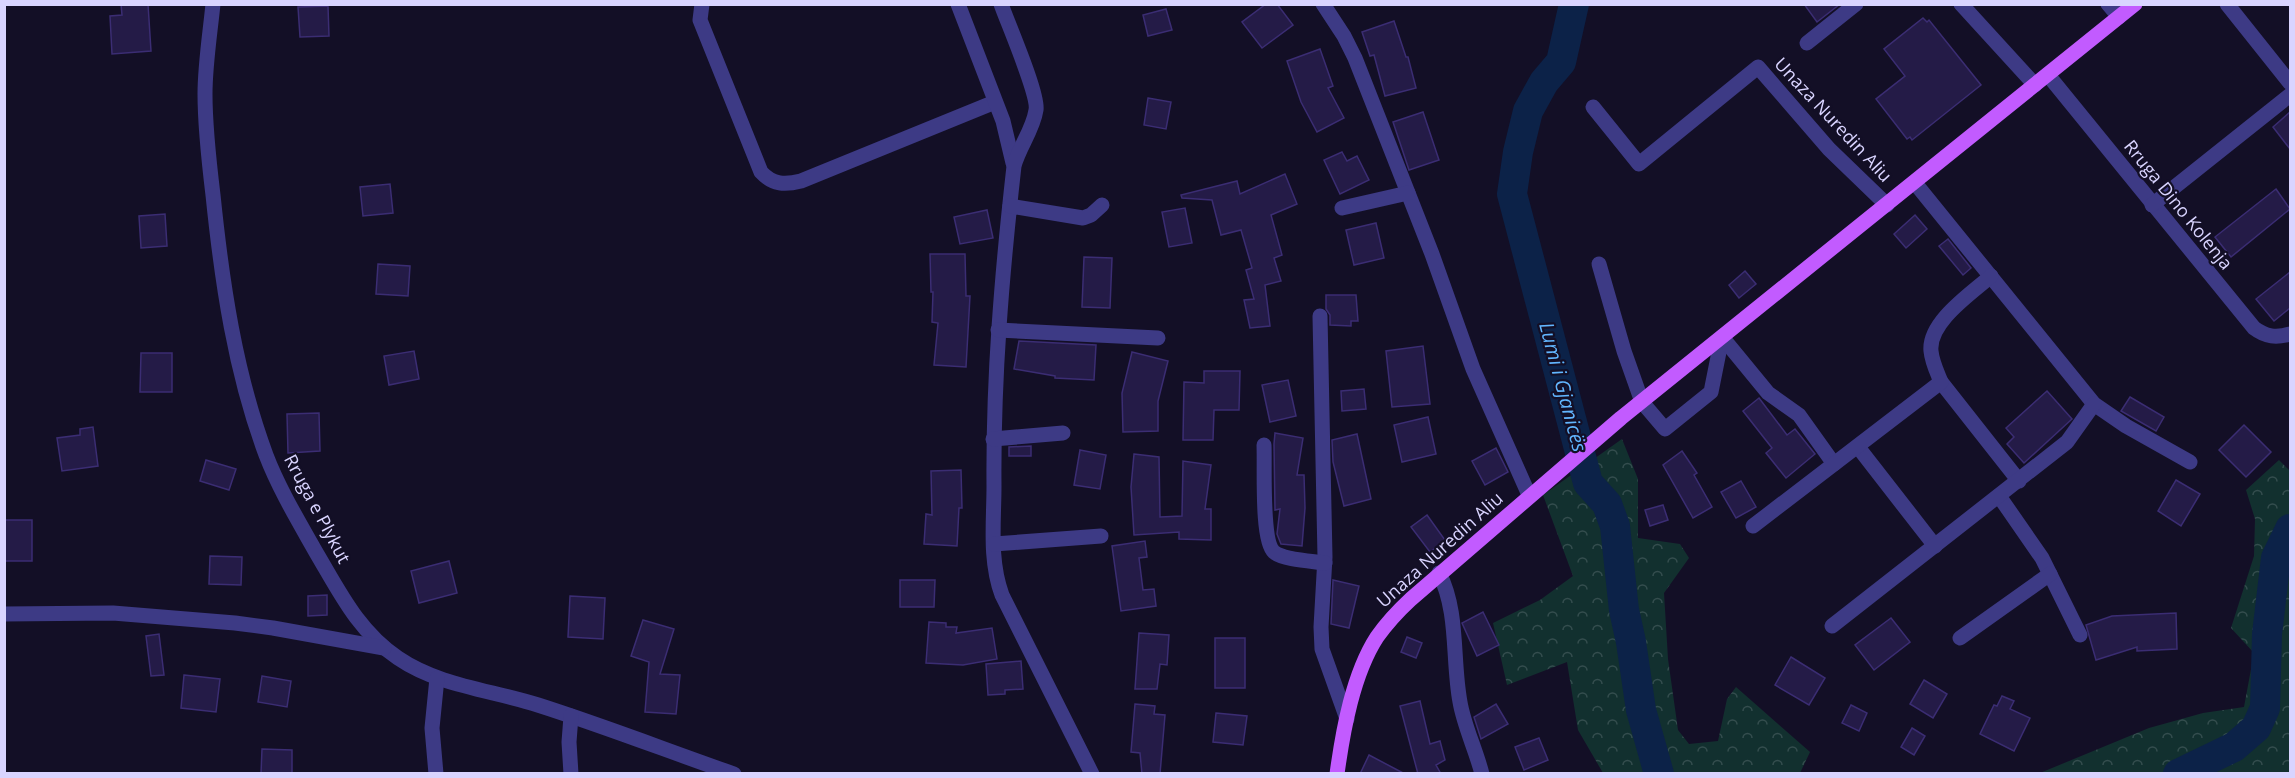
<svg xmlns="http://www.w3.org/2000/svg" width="2295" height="778" font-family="'Open Sans',sans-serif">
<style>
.forest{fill:url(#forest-crowns)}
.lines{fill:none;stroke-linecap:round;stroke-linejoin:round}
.river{stroke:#0c2248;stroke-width:30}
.building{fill:#241b47;stroke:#3b2d73;stroke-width:1.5}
.minor{stroke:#3d3a85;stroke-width:15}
.major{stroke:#c25bff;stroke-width:15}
.labels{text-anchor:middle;stroke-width:4.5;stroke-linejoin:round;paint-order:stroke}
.street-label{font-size:18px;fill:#d9d4ff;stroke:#130f26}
.water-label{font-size:20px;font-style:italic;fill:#62b6ff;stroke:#130f26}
</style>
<defs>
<pattern id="forest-crowns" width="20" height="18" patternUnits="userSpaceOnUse" patternTransform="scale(1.5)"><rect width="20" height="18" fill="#12302f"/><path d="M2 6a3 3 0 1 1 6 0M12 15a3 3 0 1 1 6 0" fill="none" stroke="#344d4e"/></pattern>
</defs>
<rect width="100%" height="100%" fill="#130f26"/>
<g class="forest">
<polygon points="1622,439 1638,479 1638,538 1680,544 1689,558 1664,593 1668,659 1678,730 1689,744 1718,741 1727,699 1736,687 1810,752 1800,773 1603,773 1578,730 1567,662 1507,685 1493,623 1540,600 1573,576 1543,495"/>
<polygon points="2279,460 2290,471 2290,773 2180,774 2176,771 2168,774 2040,773 2149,728 2203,713 2244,707 2254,653 2231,628 2254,556 2255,519 2246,490"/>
</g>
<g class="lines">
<g class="river">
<polyline points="1574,4 1561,62 1544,82 1528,111 1518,152 1512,194 1588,483 1607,504 1615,526 1624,610 1631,642 1641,710 1659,774"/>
<polyline points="2178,774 2234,747 2256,728 2265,708 2267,634 2276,558 2290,529"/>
</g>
</g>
<g class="building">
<polygon points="121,4 148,4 151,51 112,54 110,16 122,15"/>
<polygon points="1266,4 1277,4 1293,25 1262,48 1242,22"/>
<polygon points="1804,4 1840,4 1817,22"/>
<polygon points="328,6 329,36 300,37 298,7"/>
<polygon points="1166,9 1172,30 1148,36 1143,15"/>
<polygon points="1923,18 1927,22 1929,20 1981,85 1912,140 1910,137 1907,139 1876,99 1905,76 1884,49"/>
<polygon points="1394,21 1406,57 1408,57 1416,88 1385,96 1374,55 1370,56 1362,32"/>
<polygon points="1320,49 1333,86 1328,88 1344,118 1317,132 1301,102 1287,61"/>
<polygon points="1148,98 1171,102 1166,129 1144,125"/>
<polygon points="1423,112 1439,160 1409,170 1393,122"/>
<polygon points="2290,112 2290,149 2273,127"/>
<polygon points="1342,152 1347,161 1357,156 1369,180 1340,194 1324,160"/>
<polygon points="1285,174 1297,204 1271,215 1282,255 1274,258 1281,281 1265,285 1270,326 1250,328 1244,300 1254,299 1246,270 1252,268 1241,230 1221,235 1212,200 1182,198 1181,195 1237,181 1240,194"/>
<polygon points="390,184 393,213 363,216 360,187"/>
<polygon points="2276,189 2290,209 2231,257 2215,237"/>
<polygon points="1185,208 1192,243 1169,247 1162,212"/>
<polygon points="987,210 993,238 960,244 954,217"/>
<polygon points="165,214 167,246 141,248 139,216"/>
<polygon points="1915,215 1927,229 1906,248 1894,234"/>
<polygon points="1376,223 1384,258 1354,265 1346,230"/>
<polygon points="1948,239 1971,268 1963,275 1939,246"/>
<polygon points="930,254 965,254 966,296 970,296 966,367 934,365 938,323 932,322 933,292 931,292"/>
<polygon points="1084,257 1112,258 1110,308 1082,307"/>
<polygon points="378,264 410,266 408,296 376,294"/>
<polygon points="1745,271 1756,284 1739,298 1729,285"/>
<polygon points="2290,272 2290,308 2274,321 2256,299"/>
<polygon points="1326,295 1356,295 1358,321 1351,321 1351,326 1330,325 1330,315 1326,309"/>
<polygon points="1019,341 1096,345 1094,380 1055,378 1055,376 1014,369"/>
<polygon points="1423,346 1430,404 1392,407 1386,351"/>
<polygon points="414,351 419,379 389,385 384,356"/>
<polygon points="1132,352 1168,361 1158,401 1158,431 1123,432 1122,393"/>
<polygon points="141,353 172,353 172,392 140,392"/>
<polygon points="1204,371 1240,371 1239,410 1214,410 1213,440 1183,440 1184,382 1204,383"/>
<polygon points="1288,380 1296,416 1270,422 1262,385"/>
<polygon points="1364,389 1366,409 1342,411 1341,391"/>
<polygon points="2047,391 2072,419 2024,463 2007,444 2014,437 2006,428"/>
<polygon points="2130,397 2164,417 2156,431 2121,411"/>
<polygon points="1759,398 1787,435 1795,429 1815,454 1786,478 1766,453 1772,448 1743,411"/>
<polygon points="319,413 320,451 288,453 287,414"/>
<polygon points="1428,417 1436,454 1402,462 1394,425"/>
<polygon points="2244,425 2271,452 2246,477 2219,450"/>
<polygon points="93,427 98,466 62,471 57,438 80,435 80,429"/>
<polygon points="1275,433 1303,438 1297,475 1304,475 1305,508 1302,546 1281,544 1277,534 1280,509 1275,510 1274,444"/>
<polygon points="1357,434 1371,499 1344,506 1333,462 1332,440"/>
<polygon points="1031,446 1031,456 1009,456 1009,447"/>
<polygon points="1496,448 1508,472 1485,485 1472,461"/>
<polygon points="1080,450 1106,455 1100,489 1074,485"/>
<polygon points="1682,451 1697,473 1694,475 1712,507 1693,518 1663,465"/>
<polygon points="1134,454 1159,457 1160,517 1182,516 1183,461 1211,465 1205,509 1211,509 1211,540 1179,539 1179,532 1134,535 1131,487"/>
<polygon points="206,460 236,469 229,490 200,481"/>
<polygon points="961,470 962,508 959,508 957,546 924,544 926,514 932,515 931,471"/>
<polygon points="2176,480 2200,494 2181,526 2158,511"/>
<polygon points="1741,481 1756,507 1736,518 1721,492"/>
<polygon points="1663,505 1668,520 1650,526 1645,510"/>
<polygon points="1427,515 1445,540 1430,552 1411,527"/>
<rect x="4" y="520" width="28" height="41"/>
<polygon points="1145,541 1147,557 1139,558 1143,590 1154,589 1156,606 1121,611 1112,546"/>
<polygon points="210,556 242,557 241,585 209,584"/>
<polygon points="449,561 457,593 419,603 411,571"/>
<polygon points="900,580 935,580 934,607 900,607"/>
<polygon points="1333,580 1359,586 1349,628 1331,624"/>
<polygon points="327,595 327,615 308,616 308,596"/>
<polygon points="570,596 605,598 603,639 568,637"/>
<polygon points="1483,612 1499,645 1477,656 1462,623"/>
<polygon points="2176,613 2177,649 2137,651 2137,647 2096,660 2086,625 2112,616"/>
<polygon points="1891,618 1910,642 1874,670 1855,645"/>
<polygon points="643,620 674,629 660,674 680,675 676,714 645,712 649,662 631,656"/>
<polygon points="929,622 946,623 946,627 957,627 956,633 992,628 997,659 963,665 926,663"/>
<polygon points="1139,633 1169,635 1167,665 1160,664 1157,689 1135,689"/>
<polygon points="159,634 164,675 151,676 146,636"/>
<polygon points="1407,637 1422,643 1416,658 1401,652"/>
<rect x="1215" y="638" width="30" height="50"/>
<polygon points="1791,657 1825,678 1809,705 1775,685"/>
<polygon points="1021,661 1023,689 1005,690 1005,694 988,695 986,664"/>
<polygon points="184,675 220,679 216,712 181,708"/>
<polygon points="262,676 291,681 287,707 258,702"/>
<polygon points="1924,680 1947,694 1933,718 1910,704"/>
<polygon points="2002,696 2014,701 2010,709 2030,718 2014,751 1980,734 1994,705 1997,706"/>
<polygon points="1420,701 1430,744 1440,741 1445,760 1436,765 1441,774 1418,774 1400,706"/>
<polygon points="1135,704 1155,706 1154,714 1165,715 1160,774 1142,774 1140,753 1131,752"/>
<polygon points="1496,704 1508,724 1481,739 1474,717"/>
<polygon points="1851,705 1867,713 1859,731 1842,723"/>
<polygon points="1216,713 1247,716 1243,745 1213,742"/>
<polygon points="1912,728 1925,736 1914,755 1901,747"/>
<polygon points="1539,738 1548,760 1524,770 1515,747"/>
<polygon points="262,749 292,750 292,774 261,774"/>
<polygon points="1369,755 1405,774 1360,774"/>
</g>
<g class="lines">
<g class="minor">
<path d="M213,4C210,34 205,65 205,94C205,128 209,162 213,195C222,283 235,372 266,455C279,489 299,522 317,554C340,593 359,632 398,658C439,686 491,690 538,705C604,726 668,751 734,774"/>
<path d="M702,4L700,20L761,172C773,185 785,185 801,181L995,102"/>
<polyline points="958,4 1003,121 1013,163"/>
<path d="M1001,4C1008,24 1039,95 1036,110C1033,130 1019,147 1014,166C1002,273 993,378 994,486C994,522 989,560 1002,595L1092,774"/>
<polyline points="1323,4 1344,36 1355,58 1432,254 1473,369 1529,495"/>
<polyline points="1961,4 2035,85"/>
<polyline points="2108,4 2119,17"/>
<polyline points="2227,4 2290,83"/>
<polyline points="1807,43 1856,4"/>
<path d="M2048,75L2254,328C2266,337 2276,338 2290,334"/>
<polyline points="1593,107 1639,164 1758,67 1829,149 1887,205"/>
<polyline points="1915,183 2094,404 2126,426 2190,462"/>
<polyline points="2152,205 2290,95"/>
<polyline points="1010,206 1083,218 1091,215 1102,205"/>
<polyline points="1342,208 1408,193"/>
<polyline points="1599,264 1624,351 1642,402 1665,429 1711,392 1722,337"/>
<polyline points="1320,316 1325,557 1321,627 1322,649 1347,719"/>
<polyline points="998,330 1158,338"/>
<polyline points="1722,337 1768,393 1799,415 1834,464"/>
<polyline points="1941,382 2019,481"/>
<polyline points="993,439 1063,433"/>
<path d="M1264,445C1265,465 1261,541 1274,552C1284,560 1312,561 1325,563"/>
<polyline points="1858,447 1935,546"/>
<polyline points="1999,496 2042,558 2080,635"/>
<path d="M1753,526L1941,382C1937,372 1932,362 1931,351C1928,322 1972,293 1991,276"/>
<polyline points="994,544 1101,536"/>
<path d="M1439,573C1459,612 1452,659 1460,702C1464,726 1476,750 1482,774"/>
<polyline points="4,614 113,613 235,623 273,628 384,648"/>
<polyline points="1832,626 2067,442 2094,404"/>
<polyline points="1960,638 2050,574"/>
<polyline points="571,716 569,742 571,774"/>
<polyline points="436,774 432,728 437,678"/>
</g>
<path class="major" d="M1337,774C1343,730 1353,674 1377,637C1387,623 1398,611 1411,599L1621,418L2135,4"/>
</g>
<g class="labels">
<g class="street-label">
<text transform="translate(1833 120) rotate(47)" y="6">Unaza Nuredin Aliu</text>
<text transform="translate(2178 205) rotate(51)" y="6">Rruga Dino Kolenja</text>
<text transform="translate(317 509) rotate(62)" y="6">Rruga e Plykut</text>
<text transform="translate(1440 550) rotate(-42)" y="6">Unaza Nuredin Aliu</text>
</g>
<g class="water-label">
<text transform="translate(1563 387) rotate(75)" y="7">Lumi i Gjanicës</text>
</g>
</g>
<rect width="2295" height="778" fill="none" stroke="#d9d4ff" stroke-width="12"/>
</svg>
